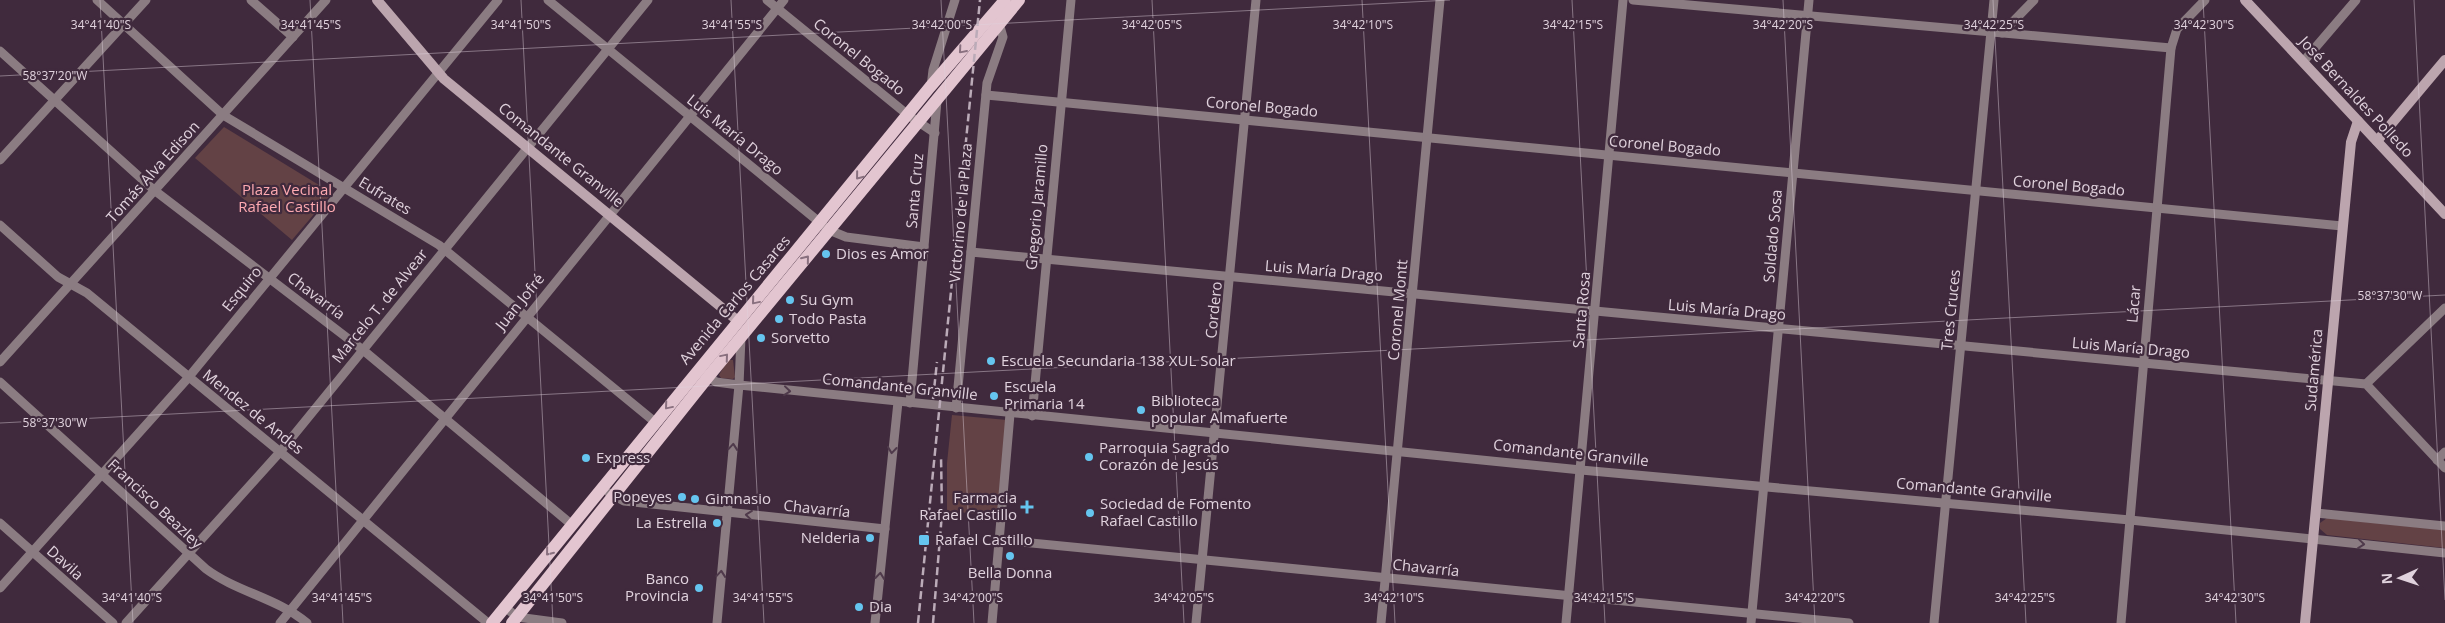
<svg xmlns="http://www.w3.org/2000/svg" width="2445" height="623" font-family="'Open Sans',sans-serif">
<style>
.green{fill:#634245}
.lines{fill:none;stroke-linecap:round;stroke-linejoin:round}
.street{stroke:#8b7c82;stroke-width:9}
.secondary{stroke:#bca5ae;stroke-width:10}
.primary{stroke:#e3c5d0;stroke-width:12}
.rail{stroke:#bbabb8;stroke-width:2.5;stroke-dasharray:8 4;stroke-linecap:butt}
.oneway{stroke:#89707f}
.oneway2{stroke:#4f3a4b}
.ticks{fill:none;stroke:#e0d2dd;stroke-width:1;stroke-opacity:0.45}
.poi-dot{fill:#65c5ef;stroke:#402a3d;stroke-width:2}
.labels{text-anchor:middle;stroke-width:4.5;stroke-linejoin:round;paint-order:stroke}
.street-label{font-size:15px;fill:#e0d2dd;stroke:#402a3d}
.park-label{font-size:15px;fill:#feaab1;stroke:#402a3d}
.poi-label{font-size:15px;fill:#e0d2dd;stroke:#402a3d;text-anchor:start}
.ticks-label{font-size:12px;text-anchor:middle;fill:#e0d2dd;stroke:#402a3d;stroke-width:4.5;stroke-linejoin:round;paint-order:stroke}
</style>
<rect width="100%" height="100%" fill="#402a3d"/>
<g class="green">
<polygon points="224,127 332,193 292,240 195,158"/>
<polygon points="728,360 733,360 735,377 733,379 721,378 719,375"/>
<polygon points="952,415 1007,420 999,516 947,511 947,463"/>
<polygon points="2327,518 2445,530 2445,548 2327,535 2320,529 2320,523"/>
</g>
<g class="lines">
<g class="street">
<polyline points="97,0 223,115 439,245 655,422"/>
<polyline points="251,0 293,37"/>
<polyline points="548,0 829,230 846,237 924,247"/>
<polyline points="767,0 908,115 935,133"/>
<polyline points="1633,0 2171,48"/>
<polyline points="2002,33 2034,0"/>
<polyline points="0,51 154,190 363,350 571,524"/>
<polyline points="2303,62 2356,0"/>
<polyline points="931,87 933,70 955,0"/>
<polyline points="986,95 2342,226"/>
<polyline points="0,160 146,0"/>
<polyline points="0,225 58,277 87,293 488,623"/>
<polyline points="971,252 2366,384 2445,468"/>
<polyline points="0,362 326,0"/>
<polyline points="705,374 716,382 739,385 1581,470 2130,520 2445,553"/>
<path d="M0,382L206,569C237,592 277,598 307,623"/>
<polyline points="2366,384 2445,308"/>
<polyline points="910,403 937,101"/>
<polyline points="956,408 987,83 1003,37 999,23"/>
<polyline points="1032,416 1071,0"/>
<polyline points="2437,460 2445,452"/>
<polyline points="609,493 624,501 885,529"/>
<polyline points="2316,513 2445,526"/>
<polyline points="0,523 113,623"/>
<polyline points="1000,540 1849,623"/>
<polyline points="0,588 188,378 498,0"/>
<polyline points="505,607 517,617 562,623"/>
<polyline points="126,623 280,452 648,0"/>
<polyline points="280,623 784,0"/>
<polyline points="717,623 739,385 741,337"/>
<polyline points="875,623 898,402"/>
<polyline points="992,623 1010,414"/>
<polyline points="1196,623 1256,0"/>
<polyline points="1381,623 1440,0"/>
<polyline points="1566,623 1623,0"/>
<polyline points="1751,623 1809,0"/>
<polyline points="1934,623 1994,0"/>
<polyline points="2121,623 2171,48 2177,29 2205,0"/>
</g>
<g class="secondary">
<polyline points="377,0 444,79 738,321"/>
<polyline points="2245,0 2445,214"/>
<polyline points="2377,141 2445,60"/>
<polyline points="2305,623 2351,142 2358,121"/>
</g>
<g class="primary">
<polyline points="492,623 930,87 1005,0"/>
<polyline points="512,623 708,377 1019,0"/>
</g>
<g class="rail">
<polyline points="933,399 937,362"/>
<polyline points="918,623 980,0"/>
<polyline points="933,623 942,513 941,456"/>
</g>
</g>
<defs><path id="oneway-chevron" d="M-2-3.5L2.5 0L-2 3.5" fill="none" stroke-width="1.6" stroke-linecap="round" stroke-linejoin="round" transform="scale(1.25)"/></defs>
<g class="oneway">
<use href="#oneway-chevron" transform="translate(962 50) rotate(131)"/>
<use href="#oneway-chevron" transform="translate(859 176) rotate(129)"/>
<use href="#oneway-chevron" transform="translate(806 259) rotate(-51)"/>
<use href="#oneway-chevron" transform="translate(755 301) rotate(130)"/>
<use href="#oneway-chevron" transform="translate(725 357) rotate(-50)"/>
<use href="#oneway-chevron" transform="translate(668 406) rotate(130)"/>
<use href="#oneway-chevron" transform="translate(549 552) rotate(129)"/>
</g>
<g class="oneway2">
<use href="#oneway-chevron" transform="translate(787 391) rotate(6)"/>
<use href="#oneway-chevron" transform="translate(733 447) rotate(-85)"/>
<use href="#oneway-chevron" transform="translate(892 450) rotate(96)"/>
<use href="#oneway-chevron" transform="translate(749 515) rotate(-174)"/>
<use href="#oneway-chevron" transform="translate(2361 544) rotate(6)"/>
<use href="#oneway-chevron" transform="translate(721 574) rotate(-85)"/>
<use href="#oneway-chevron" transform="translate(880 576) rotate(-84)"/>
</g>
<path class="ticks" d="M100,0L133,623M310,0L343,623M521,0L553,623M731,0L764,623M941,0L974,623M1152,0L1184,623M1362,0L1395,623M1572,0L1605,623M1783,0L1815,623M1993,0L2026,623M2203,0L2236,623M2414,0L2445,600M0,76L1450,0M0,423L2445,295"/>
<g class="poi-dot">
<circle cx="826" cy="254" r="5"/>
<circle cx="790" cy="300" r="5"/>
<circle cx="779" cy="319" r="5"/>
<circle cx="761" cy="338" r="5"/>
<circle cx="991" cy="361" r="5"/>
<circle cx="994" cy="396" r="5"/>
<circle cx="1141" cy="410" r="5"/>
<circle cx="1089" cy="457" r="5"/>
<circle cx="586" cy="458" r="5"/>
<circle cx="682" cy="497" r="5"/>
<circle cx="695" cy="499" r="5"/>
<path d="M1024.5 499.5h5v5h5v5h-5v5h-5v-5h-5v-5h5z"/>
<circle cx="1090" cy="513" r="5"/>
<circle cx="717" cy="523" r="5"/>
<circle cx="870" cy="538" r="5"/>
<rect x="918" y="534" width="12" height="12" rx="2.5"/>
<circle cx="1010" cy="556" r="5"/>
<circle cx="699" cy="588" r="5"/>
<circle cx="859" cy="607" r="5"/>
</g>
<g class="labels">
<g class="street-label">
<text transform="translate(859 57) rotate(39)" y="5">Coronel Bogado</text>
<text transform="translate(2356 97) rotate(47)" y="5">José Bernaldes Polledo</text>
<text transform="translate(1262 107) rotate(5)" y="5">Coronel Bogado</text>
<text transform="translate(735 135) rotate(39)" y="5">Luis María Drago</text>
<text transform="translate(1665 146) rotate(5)" y="5">Coronel Bogado</text>
<text transform="translate(561 155) rotate(39)" y="5">Comandante Granville</text>
<text transform="translate(153 172) rotate(-48)" y="5">Tomás Alva Edison</text>
<text transform="translate(2069 186) rotate(5)" y="5">Coronel Bogado</text>
<text transform="translate(915 191) rotate(-85)" y="5">Santa Cruz</text>
<text transform="translate(385 196) rotate(31)" y="5">Eufrates</text>
<text transform="translate(1037 207) rotate(-85)" y="5">Gregorio Jaramillo</text>
<text transform="translate(961 213) rotate(-85)" y="5">Victorino de la Plaza</text>
<text transform="translate(1773 236) rotate(-85)" y="5">Soldado Sosa</text>
<text transform="translate(1324 271) rotate(5)" y="5">Luis María Drago</text>
<text transform="translate(242 289) rotate(-51)" y="5">Esquiro</text>
<text transform="translate(316 296) rotate(37)" y="5">Chavarría</text>
<text transform="translate(735 300) rotate(-50)" y="5">Avenida Carlos Casares</text>
<text transform="translate(520 302) rotate(-51)" y="5">Juan Jofré</text>
<text transform="translate(2134 304) rotate(-85)" y="5">Lácar</text>
<text transform="translate(380 306) rotate(-51)" y="5">Marcelo T. de Alvear</text>
<text transform="translate(1214 310) rotate(-84)" y="5">Cordero</text>
<text transform="translate(1398 310) rotate(-85)" y="5">Coronel Montt</text>
<text transform="translate(1582 310) rotate(-85)" y="5">Santa Rosa</text>
<text transform="translate(1727 310) rotate(5)" y="5">Luis María Drago</text>
<text transform="translate(1951 310) rotate(-84)" y="5">Tres Cruces</text>
<text transform="translate(2131 348) rotate(5)" y="5">Luis María Drago</text>
<text transform="translate(2314 370) rotate(-85)" y="5">Sudamérica</text>
<text transform="translate(900 387) rotate(6)" y="5">Comandante Granville</text>
<text transform="translate(253 412) rotate(39)" y="5">Mendez de Andes</text>
<text transform="translate(1571 453) rotate(6)" y="5">Comandante Granville</text>
<text transform="translate(1974 490) rotate(5)" y="5">Comandante Granville</text>
<text transform="translate(155 504) rotate(43)" y="5">Francisco Beazley</text>
<text transform="translate(817 509) rotate(6)" y="5">Chavarría</text>
<text transform="translate(65 563) rotate(42)" y="5">Davila</text>
<text transform="translate(1426 568) rotate(6)" y="5">Chavarría</text>
</g>
<g class="park-label">
<text x="287" y="195">Plaza Vecinal<tspan x="287" dy="17">Rafael Castillo</tspan></text>
</g>
<g class="poi-label">
<text x="836" y="259">Dios es Amor</text>
<text x="800" y="305">Su Gym</text>
<text x="789" y="324">Todo Pasta</text>
<text x="771" y="343">Sorvetto</text>
<text x="1001" y="366">Escuela Secundaria 138 XUL Solar</text>
<text x="1004" y="392">Escuela<tspan x="1004" dy="17">Primaria 14</tspan></text>
<text x="1151" y="406">Biblioteca<tspan x="1151" dy="17">popular Almafuerte</tspan></text>
<text x="1099" y="453">Parroquia Sagrado<tspan x="1099" dy="17">Corazón de Jesús</tspan></text>
<text x="596" y="463">Express</text>
<text x="672" y="502" text-anchor="end">Popeyes</text>
<text x="1017" y="503" text-anchor="end">Farmacia<tspan x="1017" dy="17">Rafael Castillo</tspan></text>
<text x="705" y="504">Gimnasio</text>
<text x="1100" y="509">Sociedad de Fomento<tspan x="1100" dy="17">Rafael Castillo</tspan></text>
<text x="707" y="528" text-anchor="end">La Estrella</text>
<text x="860" y="543" text-anchor="end">Nelderia</text>
<text x="935" y="545">Rafael Castillo</text>
<text x="1010" y="578" text-anchor="middle">Bella Donna</text>
<text x="689" y="584" text-anchor="end">Banco<tspan x="689" dy="17">Provincia</tspan></text>
<text x="869" y="612">Dia</text>
</g>
</g>
<g class="ticks-label">
<text x="1363" y="29">34°42'10"S</text>
<text x="1994" y="29">34°42'25"S</text>
<text x="101" y="29">34°41'40"S</text>
<text x="311" y="29">34°41'45"S</text>
<text x="521" y="29">34°41'50"S</text>
<text x="732" y="29">34°41'55"S</text>
<text x="942" y="29">34°42'00"S</text>
<text x="1152" y="29">34°42'05"S</text>
<text x="1573" y="29">34°42'15"S</text>
<text x="1783" y="29">34°42'20"S</text>
<text x="2204" y="29">34°42'30"S</text>
<text x="55" y="80">58°37'20"W</text>
<text x="2390" y="300">58°37'30"W</text>
<text x="55" y="427">58°37'30"W</text>
<text x="132" y="602">34°41'40"S</text>
<text x="342" y="602">34°41'45"S</text>
<text x="553" y="602">34°41'50"S</text>
<text x="763" y="602">34°41'55"S</text>
<text x="973" y="602">34°42'00"S</text>
<text x="1184" y="602">34°42'05"S</text>
<text x="1394" y="602">34°42'10"S</text>
<text x="1604" y="602">34°42'15"S</text>
<text x="1815" y="602">34°42'20"S</text>
<text x="2025" y="602">34°42'25"S</text>
<text x="2235" y="602">34°42'30"S</text>
</g>
<g transform="translate(2400 578) rotate(267)" stroke="#402a3d" stroke-width="4" paint-order="stroke">
<path d="M0-4L9 19L0 12L-9 19Z" fill="#e0d2dd"/>
<text y="-8" font-size="14" font-weight="bold" text-anchor="middle" fill="#e0d2dd">N</text>
</g>
</svg>
